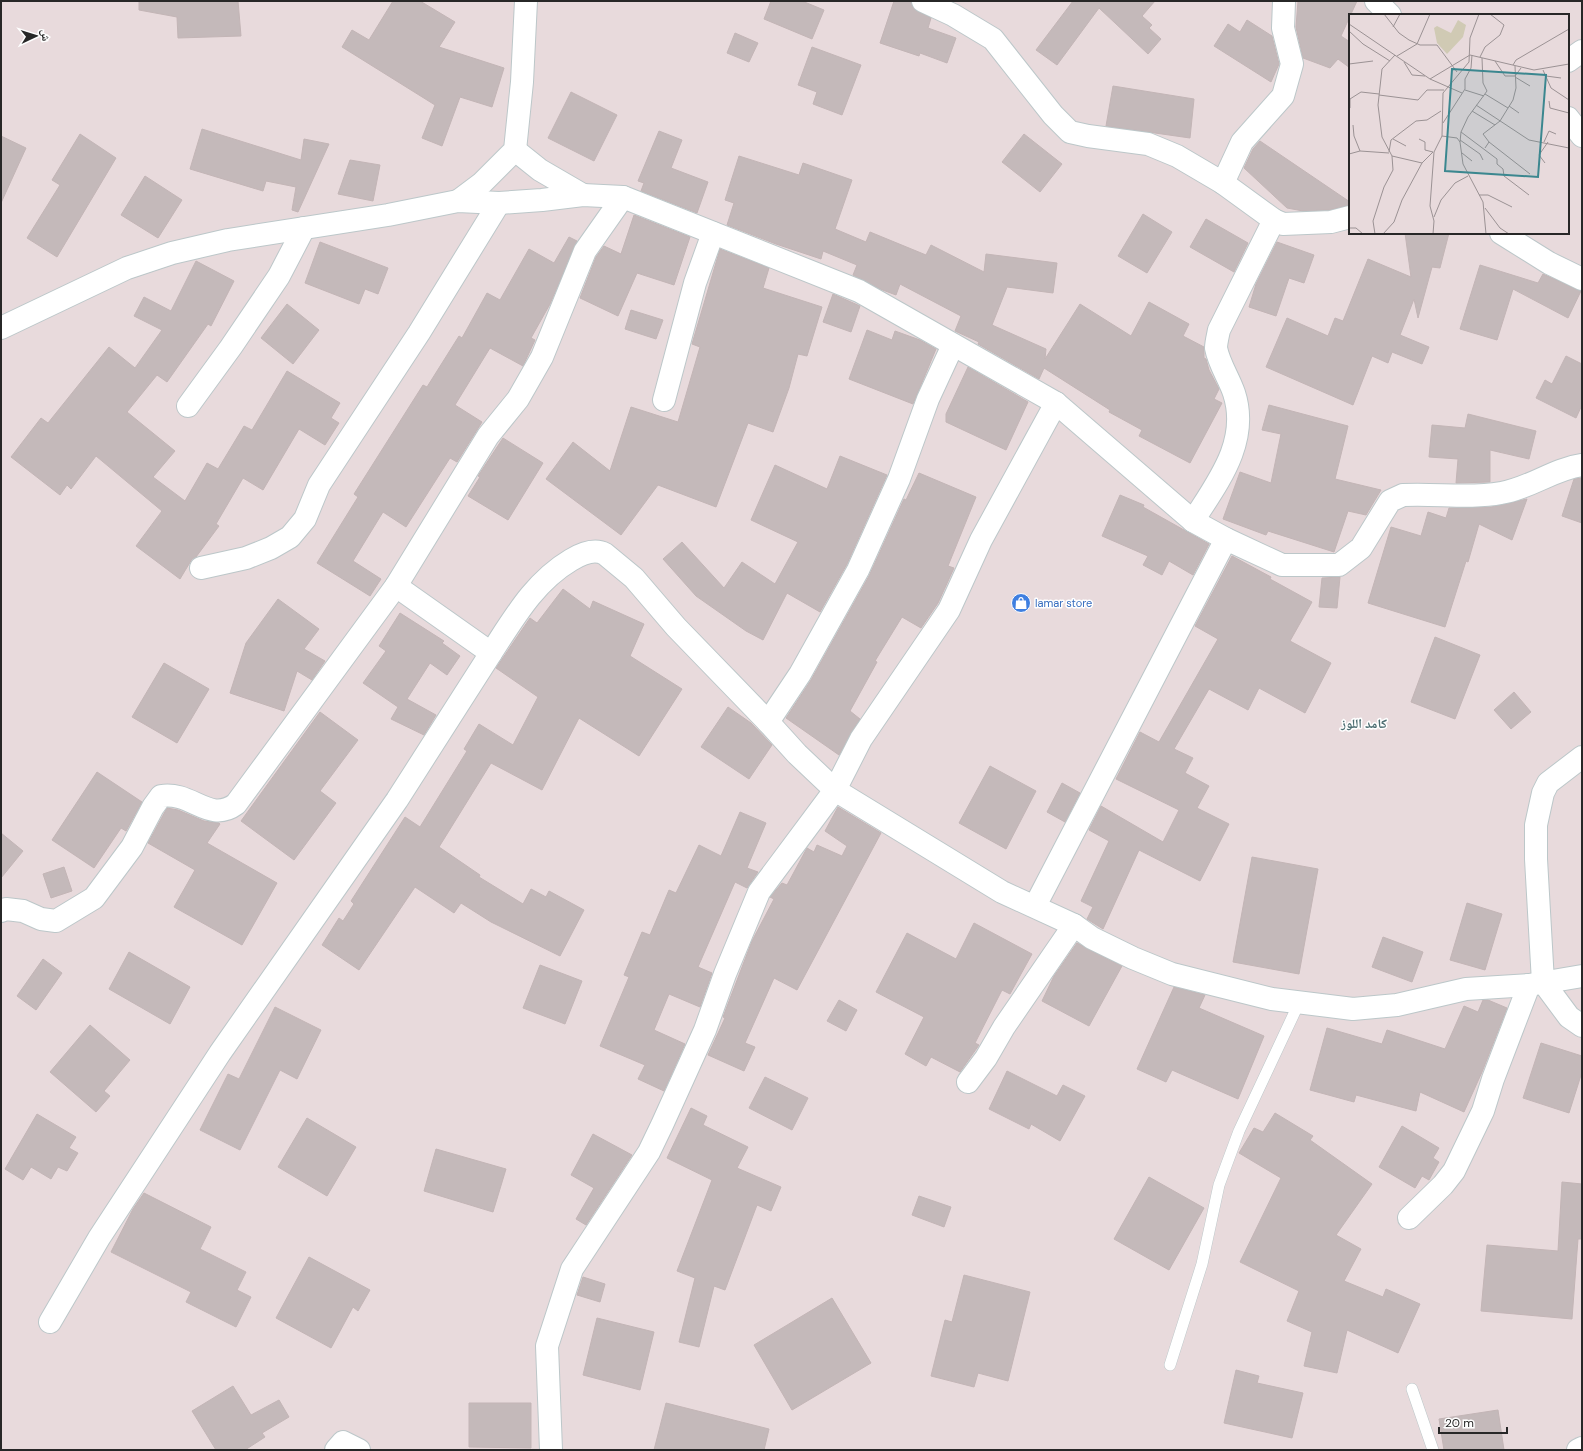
<svg xmlns="http://www.w3.org/2000/svg" width="1583" height="1451" font-family="'DM Sans','Noto Naskh Arabic',sans-serif">
<style>
.building{fill:#c4b9ba;stroke:#c3b5b6}
.lines{fill:none;stroke-linecap:round;stroke-linejoin:round}
.lane-casing{stroke:#bcc7c9;stroke-width:12}
.street-casing{stroke:#bcc7c9;stroke-width:24}
.lane{stroke:#fff;stroke-width:11}
.street{stroke:#fff;stroke-width:22}
.labels{text-anchor:middle;stroke-width:3;stroke-linejoin:round;paint-order:stroke}
.shop-label{font-size:11px;fill:#366cbe;stroke:#fff;text-anchor:start}
.quarter-label{font-size:13px;font-weight:bold;fill:#4e6e72;stroke:#fff}
.inset-road{fill:none;stroke:#9b9294;stroke-width:1}
.view{fill:#3b878f;fill-opacity:0.15;stroke:#3b878f;stroke-width:2}
.inset-edge{fill:none;stroke:#272727;stroke-width:2}
</style>
<rect width="100%" height="100%" fill="#e8dadc"/>
<g class="building">
<polygon points="139,1 238,1 241,36 178,38 177,17 139,10"/>
<polygon points="393,1 420,1 455,22 439,47 504,68 492,107 460,97 442,146 422,138 435,105 342,47 352,30 369,40"/>
<polygon points="771,1 802,1 824,10 812,39 764,19"/>
<polygon points="894,1 911,1 913,8 931,18 928,28 956,38 947,63 920,53 919,56 880,43"/>
<polygon points="1073,1 1155,1 1142,16 1152,25 1149,28 1161,39 1148,54 1099,8 1057,65 1036,50"/>
<polygon points="1298,1 1357,1 1341,36 1350,42 1350,68 1338,59 1330,68 1303,58 1296,27"/>
<polygon points="1247,20 1272,36 1279,64 1271,82 1214,46 1228,24 1240,32"/>
<polygon points="735,33 758,43 749,62 727,53"/>
<polygon points="812,47 861,65 842,115 813,104 817,92 798,85"/>
<polygon points="1113,86 1194,99 1190,138 1106,126"/>
<polygon points="571,92 617,115 594,161 548,138"/>
<polygon points="202,129 301,160 304,139 329,144 298,212 292,210 296,187 266,181 263,191 190,169"/>
<polygon points="659,131 682,140 671,168 708,182 697,213 641,191 644,183 638,181"/>
<polygon points="80,134 116,158 57,257 27,238 60,185 52,180"/>
<polygon points="1024,134 1062,164 1040,192 1002,162"/>
<polygon points="1,136 26,148 1,203"/>
<polygon points="1260,141 1350,202 1350,205 1329,210 1303,211 1287,208 1244,168 1253,149"/>
<polygon points="739,156 799,175 803,163 852,180 835,229 866,242 870,232 926,255 931,245 984,272 986,254 1057,263 1053,293 1007,287 992,325 1046,349 1045,359 1080,304 1131,336 1149,302 1189,324 1183,336 1204,347 1204,358 1206,359 1209,370 1219,389 1214,399 1222,403 1190,463 1139,436 1142,430 1109,412 1110,410 1044,368 1039,379 978,344 979,342 955,331 961,316 900,284 896,295 880,289 853,275 857,265 823,251 821,259 776,244 727,225 734,203 725,200"/>
<polygon points="350,160 380,165 373,201 338,194"/>
<polygon points="145,176 182,200 158,238 121,215"/>
<polygon points="1143,214 1172,232 1147,273 1118,256"/>
<polygon points="634,215 690,237 674,285 637,273 618,316 580,298 596,257 604,246 621,254"/>
<polygon points="1206,219 1248,243 1234,272 1190,247"/>
<polygon points="1405,233 1449,233 1440,268 1432,267 1418,318 1414,299 1400,335 1429,347 1422,364 1392,352 1388,363 1372,356 1353,405 1266,367 1287,318 1328,336 1335,318 1343,321 1368,259 1411,277"/>
<polygon points="569,237 577,241 550,304 531,338 535,340 523,366 490,348 455,405 482,422 457,462 450,458 406,527 383,512 353,561 381,579 370,596 317,563 358,497 354,494 423,385 427,387 459,336 462,338 487,293 500,300 529,249 554,263"/>
<polygon points="320,242 388,268 378,294 365,289 359,304 305,283"/>
<polygon points="1277,242 1314,255 1304,283 1289,278 1276,316 1249,307 1256,284"/>
<polygon points="720,249 769,268 763,288 822,307 807,356 798,354 789,388 773,432 748,423 716,507 658,485 621,535 546,479 573,442 610,471 631,407 678,422 700,347 692,344"/>
<polygon points="196,261 234,281 211,326 208,324 167,382 157,375 127,412 175,451 153,477 185,501 207,463 218,469 244,426 252,430 287,371 340,403 331,418 339,423 325,445 299,429 263,490 243,478 216,524 219,526 196,557 192,559 180,579 136,546 162,511 96,456 71,489 67,485 60,495 11,457 41,418 48,423 109,347 135,368 162,330 134,316 144,297 171,311"/>
<polygon points="1480,265 1538,283 1543,274 1581,291 1568,318 1513,289 1497,340 1460,329"/>
<polygon points="833,294 860,306 851,332 823,322"/>
<polygon points="287,304 319,330 293,364 261,338"/>
<polygon points="631,310 663,320 656,339 625,329"/>
<polygon points="867,330 892,340 895,331 920,340 936,349 913,404 849,379"/>
<polygon points="1566,356 1582,364 1582,405 1576,418 1536,398 1545,380 1552,384"/>
<polygon points="968,367 1028,402 1006,450 946,422 946,414"/>
<polygon points="1269,405 1348,426 1335,479 1381,490 1366,515 1348,511 1334,552 1268,531 1266,535 1223,519 1240,472 1271,483 1281,434 1262,430"/>
<polygon points="1468,414 1536,431 1529,459 1490,450 1490,482 1456,483 1458,459 1429,457 1432,425 1465,428"/>
<polygon points="503,438 543,463 508,520 468,496 480,477 478,476"/>
<polygon points="840,456 887,475 847,564 820,612 787,593 763,640 746,631 696,596 663,559 682,542 724,588 742,562 775,584 798,542 751,520 775,465 827,489"/>
<polygon points="919,473 976,497 948,566 954,568 938,603 921,628 902,617 875,661 877,662 850,711 860,719 839,755 786,718 811,680 869,576 904,499 906,500"/>
<polygon points="1582,478 1582,523 1562,516 1574,479"/>
<polygon points="1120,495 1144,505 1143,507 1209,544 1193,575 1169,561 1162,575 1143,565 1148,556 1102,536"/>
<polygon points="1527,499 1512,540 1479,524 1468,562 1466,561 1445,627 1368,603 1391,527 1421,536 1428,512 1446,518 1449,508 1491,507"/>
<polygon points="1232,556 1271,577 1270,579 1312,602 1290,641 1331,663 1305,713 1259,688 1248,710 1209,689 1174,749 1193,758 1185,773 1209,786 1197,808 1229,824 1200,881 1139,850 1103,929 1087,919 1093,907 1081,901 1109,841 1089,830 1101,806 1163,842 1179,810 1116,779 1140,732 1159,742 1218,639 1195,626"/>
<polygon points="1340,577 1337,608 1319,607 1322,578"/>
<polygon points="563,589 590,609 593,601 644,624 630,656 682,689 639,756 579,718 542,790 491,763 439,847 480,875 479,877 523,904 531,889 546,897 549,891 584,910 560,956 491,922 461,903 454,913 415,887 359,970 322,945 339,918 343,921 354,904 351,901 405,817 420,827 467,751 464,749 479,724 513,745 538,697 496,668 530,618 537,623"/>
<polygon points="278,599 319,629 304,649 325,661 312,680 297,671 284,711 230,693 246,643"/>
<polygon points="400,613 444,641 442,643 460,656 447,675 430,663 407,699 436,715 424,735 391,719 398,707 363,683 386,651 379,646"/>
<polygon points="1435,637 1480,655 1455,719 1411,702"/>
<polygon points="164,663 209,689 177,743 132,717"/>
<polygon points="1514,692 1531,712 1511,729 1494,710"/>
<polygon points="728,707 751,723 772,745 749,779 701,747"/>
<polygon points="320,712 358,740 320,791 336,803 294,860 241,821"/>
<polygon points="990,766 1036,791 1006,849 959,823"/>
<polygon points="97,772 142,802 126,831 121,828 94,868 52,840"/>
<polygon points="1062,783 1080,793 1065,822 1047,812"/>
<polygon points="838,807 881,833 797,990 774,978 745,1043 755,1047 744,1071 708,1055 725,1018 723,1017 752,941 774,899 770,897 782,883 787,885 807,848 814,852 817,845 842,856 847,846 825,831"/>
<polygon points="167,808 178,810 204,821 219,823 220,824 207,843 277,883 242,945 174,907 195,870 148,843"/>
<polygon points="740,812 766,823 747,868 758,872 747,888 735,882 698,967 712,973 700,1007 669,994 654,1030 685,1044 664,1091 638,1079 645,1065 600,1046 629,977 624,975 642,932 650,935 669,890 676,893 699,845 721,856"/>
<polygon points="1,833 23,851 1,878"/>
<polygon points="1252,857 1318,869 1299,974 1233,962"/>
<polygon points="64,867 72,891 51,898 43,874"/>
<polygon points="1467,903 1502,914 1485,970 1450,960"/>
<polygon points="974,923 1032,954 1010,994 1002,990 975,1043 979,1045 960,1072 931,1057 926,1066 905,1054 924,1017 876,992 907,933 956,959"/>
<polygon points="1383,937 1423,952 1412,982 1372,967"/>
<polygon points="1077,943 1122,966 1089,1026 1042,1001 1054,976"/>
<polygon points="129,952 190,987 170,1024 109,989"/>
<polygon points="43,959 62,973 36,1010 17,996"/>
<polygon points="540,965 582,981 565,1024 523,1008"/>
<polygon points="1174,987 1205,995 1199,1008 1264,1036 1238,1099 1172,1070 1166,1082 1137,1069"/>
<polygon points="839,1000 857,1010 846,1031 827,1021"/>
<polygon points="1483,1000 1488,1000 1507,1008 1482,1072 1464,1112 1420,1092 1416,1111 1356,1095 1354,1102 1310,1090 1327,1028 1382,1044 1387,1030 1445,1049 1464,1006 1478,1012"/>
<polygon points="275,1007 321,1030 297,1079 280,1070 240,1150 200,1130 228,1074 239,1079"/>
<polygon points="90,1025 130,1060 104,1091 110,1096 96,1112 50,1072"/>
<polygon points="1541,1043 1582,1056 1582,1072 1569,1113 1523,1098"/>
<polygon points="1007,1071 1057,1096 1063,1085 1085,1096 1060,1141 1031,1124 1029,1129 989,1109"/>
<polygon points="765,1077 808,1098 792,1130 749,1108"/>
<polygon points="691,1108 707,1116 703,1125 748,1147 737,1168 781,1187 771,1211 757,1205 725,1290 714,1286 699,1347 679,1342 695,1278 677,1271 712,1180 667,1158"/>
<polygon points="1275,1113 1313,1136 1310,1140 1372,1184 1336,1235 1361,1249 1344,1281 1383,1297 1386,1289 1420,1304 1398,1353 1347,1330 1337,1373 1304,1366 1312,1332 1287,1321 1299,1291 1240,1262 1281,1178 1239,1153 1254,1128 1263,1132"/>
<polygon points="37,1114 76,1137 69,1148 78,1153 67,1171 58,1167 51,1179 31,1167 23,1180 5,1169"/>
<polygon points="307,1118 356,1147 327,1196 278,1167"/>
<polygon points="1402,1126 1439,1148 1433,1158 1439,1162 1429,1180 1422,1176 1415,1188 1379,1167"/>
<polygon points="593,1134 632,1155 586,1225 576,1219 594,1188 571,1175"/>
<polygon points="436,1149 506,1169 493,1212 424,1191"/>
<polygon points="1149,1177 1204,1208 1169,1270 1114,1239"/>
<polygon points="1562,1182 1582,1184 1582,1239 1578,1239 1572,1319 1481,1311 1487,1245 1558,1251"/>
<polygon points="144,1193 211,1227 200,1249 246,1272 237,1290 251,1297 236,1327 186,1302 191,1292 111,1252 133,1209"/>
<polygon points="919,1196 951,1207 944,1227 912,1215"/>
<polygon points="309,1257 370,1290 358,1311 353,1307 331,1348 276,1318"/>
<polygon points="964,1275 1030,1292 1008,1381 978,1373 974,1387 931,1376 945,1320 952,1322"/>
<polygon points="583,1277 605,1284 600,1302 577,1295"/>
<polygon points="832,1298 871,1363 792,1410 754,1345"/>
<polygon points="597,1318 654,1332 640,1390 583,1375"/>
<polygon points="1236,1370 1259,1376 1257,1383 1303,1393 1292,1438 1224,1423"/>
<polygon points="233,1386 251,1415 279,1400 289,1417 262,1433 265,1437 245,1450 216,1450 192,1411"/>
<polygon points="469,1403 531,1403 531,1448 469,1447"/>
<polygon points="666,1403 769,1429 764,1450 654,1450"/>
<polygon points="1498,1410 1504,1450 1444,1450 1439,1419"/>
</g>
<g class="lines">
<g class="lane-casing">
<g id="lane">
<polyline points="1170,1365 1202,1264 1219,1185 1239,1131 1299,1003"/>
<polyline points="1412,1389 1433,1450"/>
</g>
</g>
<g class="street-casing">
<g id="street">
<polyline points="923,1 953,15 993,39 1053,115 1070,132 1088,136 1148,144 1177,156 1223,183 1274,220 1283,224 1331,222 1350,217"/>
<polyline points="1376,1 1390,15"/>
<polyline points="1568,61 1582,51"/>
<polyline points="1568,118 1582,136"/>
<polyline points="515,150 540,170 583,195"/>
<polyline points="1223,183 1242,142 1283,96 1292,64 1283,28 1284,1"/>
<polyline points="458,201 482,183 515,150 522,82 526,1"/>
<polyline points="1501,233 1549,263 1582,279"/>
<path d="M1,328L127,268L172,253L228,240L388,215L458,201L499,203L542,200L583,195L623,197L859,291L1056,403L1193,521L1226,539L1282,565H1339L1361,548L1390,501L1403,495C1435,493 1470,499 1501,493C1531,488 1553,469 1582,465"/>
<polyline points="664,400 695,283 713,233"/>
<polyline points="188,406 231,347 279,276 304,228"/>
<path d="M1193,521C1217,483 1250,442 1234,393C1229,378 1219,364 1216,348C1216,343 1218,335 1219,330L1274,220"/>
<polyline points="201,568 246,558 271,548 290,537 305,519 319,485 419,333 499,203"/>
<path d="M396,586L491,653C514,618 534,582 571,560C581,554 594,548 605,554L634,578L676,627L768,722L797,754L835,790L1002,892L1074,925L1092,938L1133,958L1172,974L1272,999L1353,1009L1397,1005L1466,989L1529,985L1582,976"/>
<polyline points="768,722 800,674 858,570 899,479 928,399 953,345"/>
<polyline points="1582,757 1548,783 1543,793 1536,825 1536,859 1543,982 1569,1017 1582,1026"/>
<polyline points="1035,906 1226,539"/>
<path d="M1,911L6,909L23,911L41,919L56,921L94,898L132,847L153,807L161,796C192,791 209,824 236,804L396,586L488,436L518,399L542,357L585,251L623,197"/>
<polyline points="968,1082 986,1058 1004,1027 1074,925"/>
<polyline points="1409,1218 1443,1185 1454,1171 1483,1111 1493,1079 1529,985"/>
<polyline points="50,1322 99,1238 220,1053 397,800 491,653"/>
<polyline points="336,1450 343,1442 359,1450"/>
<polyline points="551,1450 547,1346 572,1269 649,1152 662,1125 705,1030 725,974 759,892 835,790 861,739 949,610 981,540 1056,403"/>
<polyline points="1578,1450 1582,1448"/>
</g>
</g>
<use href="#lane" class="lane"/>
<use href="#street" class="street"/>
</g>
<defs>
<g id="shop-disc" transform="scale(1)"><circle r="9.5" fill="#3f7fe0" stroke="#fff"/><path d="M-5-2.5h2.3a2.7 3.5 0 0 1 5.4 0H5L5.5 6h-11ZM-1.5-2.5h3a1.5 2.3 0 0 0-3 0Z" fill="#fff"/></g>
</defs>
<g fill-rule="evenodd">
<use href="#shop-disc" x="1021" y="603"/>
</g>
<g class="labels">
<g class="shop-label">
<text x="1035" y="607">lamar store</text>
</g>
<g class="quarter-label">
<text x="1364" y="728">كامد اللوز</text>
</g>
</g>
<g transform="translate(1349 14)">
<rect width="220" height="220" fill="#e8dadc"/>
<path d="M109,6L117,11L114,23L98,40L88,29L85,14L88,12L102,19Z" fill="#d0cab4"/>
<path class="inset-road" d="M35,0L50,19L60,26L71,31H88L108,58M0,10L81,65L121,41L185,56L220,50M44,13L51,0M0,17L14,30L41,47M46,41L33,55L29,91L33,123L43,142L73,149L84,138M48,42L68,30L81,0M131,43L136,33L151,21L155,11L141,0M133,44L134,69L138,77L119,103L112,118L111,128L114,150L134,188L137,220M146,47L156,62H166L172,54M55,48L63,61L76,62M0,50L24,47M164,51L167,46L220,15M194,56L202,74L220,86M197,62L212,64M166,63L181,72M81,65L113,79M116,76L135,82M136,80L159,94M30,81L69,86L78,76H95M200,87L201,94L220,99M127,91L180,126L220,134M160,92L170,99M1,94V85L12,78L30,80M123,97L146,111M94,109L116,75V65L122,54L123,41M4,111L5,122L11,137M112,118L148,145V150L154,155L155,162L180,181M93,122L108,124L111,128M44,125L57,132M70,125L76,128V136L84,138M111,126L131,140L134,146M140,128L181,160M195,128L200,117L207,120M136,134L140,128L134,120L151,107L164,86L167,74L166,52M40,138L42,126L67,107L78,106L92,97M113,139L123,147M0,140L11,137L40,139M196,149L190,141L199,128M130,181H139L163,193M136,194L151,214L160,220M85,203L92,186L106,169L119,162M0,214H7L14,220M26,220L24,207L35,173L44,156L43,142M34,220L45,208L53,186L73,149M84,220L85,207L81,192L85,138L93,122L94,79L120,48L121,24L130,0"/>
<path class="view" d="M103,55L197,61L189,163L96,157Z"/>
<rect width="220" height="220" class="inset-edge"/>
</g>
<rect width="1583" height="1451" fill="none" stroke="#272727" stroke-width="4"/>
<g transform="translate(36 36) rotate(86)" stroke="#ffffff" stroke-width="3" paint-order="stroke">
<path d="M0-3L7 15L0 10L-7 15Z" fill="#272727"/>
<text y="-6" font-size="11" font-weight="bold" text-anchor="middle" fill="#272727">ش</text>
</g>
<path d="M1439 1427v6h68v-6" fill="none" stroke="#272727" stroke-width="2"/>
<text x="1445" y="1427" font-size="12" fill="#272727" stroke="#ffffff" stroke-width="3" paint-order="stroke">20 m</text>
</svg>
